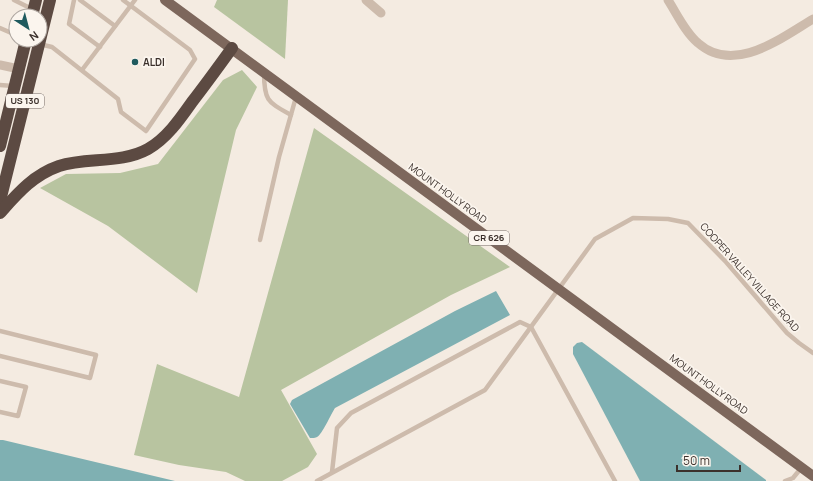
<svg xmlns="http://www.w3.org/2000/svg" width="813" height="481" font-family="Manrope,sans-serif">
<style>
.green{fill:#b8c4a0}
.water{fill:#7fb0b2}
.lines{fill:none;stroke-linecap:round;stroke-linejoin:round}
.lane{stroke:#cdbbac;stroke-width:4.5}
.street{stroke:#cdbbac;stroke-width:9}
.primary{stroke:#7d675c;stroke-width:10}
.highway{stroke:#5c4a42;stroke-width:12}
.poi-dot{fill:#1f5a5e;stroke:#fbf5ee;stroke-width:1.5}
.labels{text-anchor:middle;stroke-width:3.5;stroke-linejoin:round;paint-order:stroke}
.shield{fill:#fbf5ee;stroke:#756b66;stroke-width:1}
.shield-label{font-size:9px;font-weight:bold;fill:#3b302b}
.poi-label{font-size:10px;font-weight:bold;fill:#3b302b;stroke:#fbf5ee;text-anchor:start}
.street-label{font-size:10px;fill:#3b302b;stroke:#fbf5ee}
</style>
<rect width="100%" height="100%" fill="#f4ebe1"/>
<g class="green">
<polygon points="217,0 288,0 285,59 214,7"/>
<polygon points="242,70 257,87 236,130 197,293 108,226 40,188 66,174 120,173 158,164 223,80"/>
<polygon points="314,128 510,267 451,295 281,390 317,454 308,467 282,481 245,481 226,472 179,465 134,455 157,364 239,397"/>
</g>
<g class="water">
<path d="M496,291L510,315L335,408C331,414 322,435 317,437C316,438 312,438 310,438L290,404L292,400L455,311Z"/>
<polygon points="582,342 766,480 766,481 640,481 573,354 573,347 577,343"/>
<polygon points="0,440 3,440 175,481 0,481"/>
</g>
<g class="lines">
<g class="lane">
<polyline points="14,0 32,9"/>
<polyline points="74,0 69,24 100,47"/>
<polyline points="80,0 115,26"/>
<polyline points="0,28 16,35"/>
<polyline points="39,44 52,47 118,99 121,112 146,131 195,59 190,50 123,0"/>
<polyline points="82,70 135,0"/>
<path d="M264,73C264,101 268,102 291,115"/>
<polyline points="0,85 13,86"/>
<polyline points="260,240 279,157 296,97"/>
<polyline points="0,331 96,355 90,378 0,356"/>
<polyline points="0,381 26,387 18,416 0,412"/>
<polyline points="332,472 337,428 351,413 520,322 531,327 615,481"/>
<polyline points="317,481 485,390 595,239 633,218 668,219 688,223 726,262 787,333 799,343 813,353"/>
<polyline points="785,481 793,478 802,467"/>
</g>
<g class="street">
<polyline points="366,0 381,13"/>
<path d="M668,0C677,14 685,32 698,43C734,75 781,38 813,19"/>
<polyline points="0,65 19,69"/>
</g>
<polyline class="primary" points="165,0 813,476"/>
<g class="highway">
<polyline points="32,16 36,0"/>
<polyline points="0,146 26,40"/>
<polyline points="0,201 50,0"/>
<path d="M0,213C17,194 33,175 59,166C87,157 121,164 148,149C167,138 180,119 192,102C206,84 219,66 232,48"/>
</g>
</g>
<circle class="poi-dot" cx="135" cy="62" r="4"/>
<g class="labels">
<g class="shield">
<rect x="6" y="94" width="38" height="14" rx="3"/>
<rect x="469" y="231" width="40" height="14" rx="3"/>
</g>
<g class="shield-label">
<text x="25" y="104">US 130</text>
<text x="489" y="241">CR 626</text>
</g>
<g class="poi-label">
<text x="143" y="66">ALDI</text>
</g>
<g class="street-label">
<text transform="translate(448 193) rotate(36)" y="4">MOUNT HOLLY ROAD</text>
<text transform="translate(750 277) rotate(48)" y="4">COOPER VALLEY VILLAGE ROAD</text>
<text transform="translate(709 384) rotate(36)" y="4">MOUNT HOLLY ROAD</text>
</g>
</g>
<g transform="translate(28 28) rotate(144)"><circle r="19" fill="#fbf5ee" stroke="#aea6a0"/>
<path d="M0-3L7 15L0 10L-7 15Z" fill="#1f5a5e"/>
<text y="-6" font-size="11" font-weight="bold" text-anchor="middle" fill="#3b302b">N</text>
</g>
<path d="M677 465v6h63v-6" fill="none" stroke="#3b302b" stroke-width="2"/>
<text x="683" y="465" font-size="12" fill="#3b302b" stroke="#fbf5ee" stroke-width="3" paint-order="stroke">50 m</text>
</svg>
